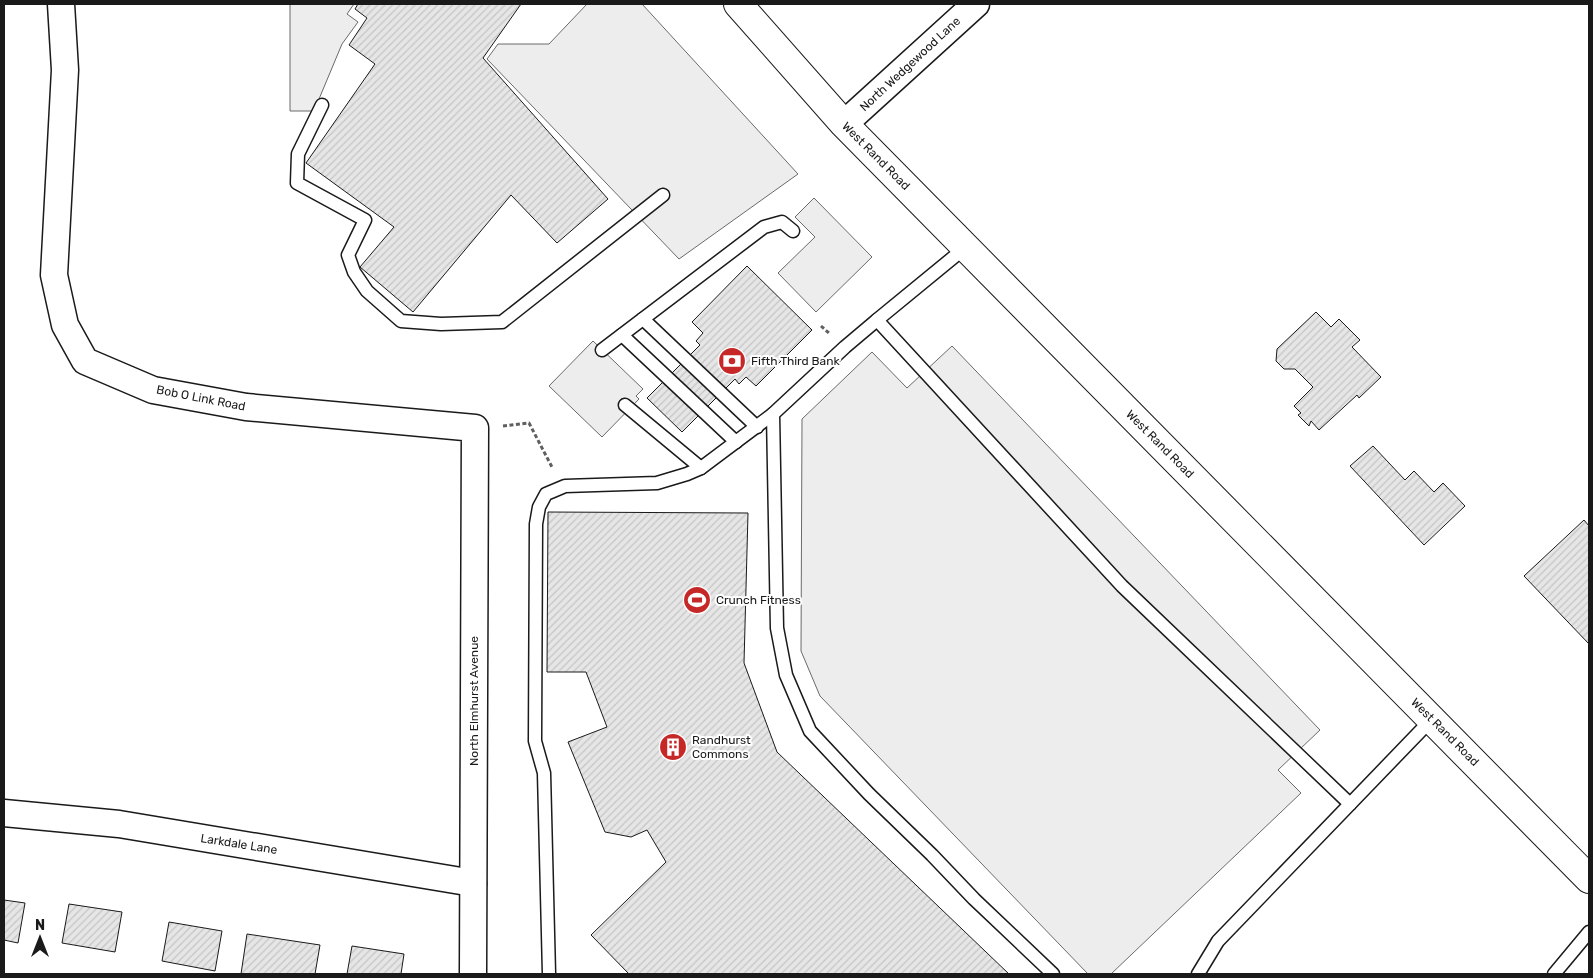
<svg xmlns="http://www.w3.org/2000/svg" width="1593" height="978" font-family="Rubik,sans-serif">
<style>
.parking{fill:#ededed;stroke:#6a6a6a}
.building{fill:url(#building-hatch);stroke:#1a1a1a}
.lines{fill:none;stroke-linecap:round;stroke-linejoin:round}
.service-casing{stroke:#1a1a1a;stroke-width:15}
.minor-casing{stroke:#1a1a1a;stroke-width:29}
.primary-casing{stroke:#1a1a1a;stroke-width:30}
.path{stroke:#5f5f5f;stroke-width:3;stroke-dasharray:4 2.5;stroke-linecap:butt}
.service{stroke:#fff;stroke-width:12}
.minor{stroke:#fff;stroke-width:26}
.primary{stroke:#fff;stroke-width:28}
.labels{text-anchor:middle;stroke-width:4;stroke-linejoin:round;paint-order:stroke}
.street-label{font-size:12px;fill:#1a1a1a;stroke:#fff}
.poi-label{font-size:12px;fill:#1a1a1a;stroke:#fff;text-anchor:start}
</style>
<defs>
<pattern id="building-hatch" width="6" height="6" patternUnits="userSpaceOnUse" patternTransform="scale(1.25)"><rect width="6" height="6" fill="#e6e6e6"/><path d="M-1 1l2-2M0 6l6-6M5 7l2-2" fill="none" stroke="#c5c5c5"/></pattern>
</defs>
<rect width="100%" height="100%" fill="#fff"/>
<g class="parking">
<polygon points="290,4 354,4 347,14 358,22 342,44 314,111 290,111"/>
<polygon points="587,4 642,4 798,174 679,259 487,59 498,44 549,44"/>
<polygon points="814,198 872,257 816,312 778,273 815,237 795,217"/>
<polygon points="593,341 643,389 636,396 639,399 602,437 549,386"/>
<polygon points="952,346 1320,730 1278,770 1301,793 1111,974 1088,974 820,696 801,651 802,419 872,352 907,388"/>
</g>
<g class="building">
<polygon points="358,4 521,4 483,58 608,199 557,243 511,195 413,312 360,267 394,227 306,163 375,64 349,45 367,18 355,9"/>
<polygon points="747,266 812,330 756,386 746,377 739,384 735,379 682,432 647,398 700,345 696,341 703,333 692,322"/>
<polygon points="1316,312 1331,327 1339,319 1360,340 1352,347 1381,377 1359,398 1357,395 1319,430 1311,421 1309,426 1298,415 1301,413 1294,406 1313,387 1295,369 1284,369 1276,361 1277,349"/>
<polygon points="1373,446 1405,480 1414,471 1434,492 1443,483 1465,506 1424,545 1350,466"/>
<polygon points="548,512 748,513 744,663 777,752 1009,974 629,974 591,935 666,862 647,830 631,837 605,832 568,742 607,727 586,672 547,672"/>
<polygon points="1584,520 1589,526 1589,644 1524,576"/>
<polygon points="4,900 25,903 18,943 4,940"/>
<polygon points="69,904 122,912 115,952 62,943"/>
<polygon points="169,922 222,931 215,971 162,961"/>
<polygon points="247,934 320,945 315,974 241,974"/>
<polygon points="352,946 404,954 401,974 347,974"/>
</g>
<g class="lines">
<g class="service-casing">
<g id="service">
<polyline points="322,105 298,154 297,183 365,220 348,255 354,272 367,291 401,321 441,324 502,322 663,195"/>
<polyline points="966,247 877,320 1122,586 1350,804"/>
<polyline points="643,319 757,427"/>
<polyline points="877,320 845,347 773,414 777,628 786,675 810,731 869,794 932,855 974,899 1053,974"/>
<polyline points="622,335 736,442"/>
<polyline points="602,350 764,227 782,222 793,231"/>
<polyline points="625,405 701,468"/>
<polyline points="549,974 544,773 535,741 536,524 539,507 546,494 565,486 657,483 687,474 701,468 773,414"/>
<polyline points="1198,974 1218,941 1432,719"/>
<polyline points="1554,974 1589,932"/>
</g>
</g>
<g class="minor-casing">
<g id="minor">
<polyline points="61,4 65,70 54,275 65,325 85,361 153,390 246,407 475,428 473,974"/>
<polyline points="844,124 976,4"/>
<polyline points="4,813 119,824 473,883"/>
</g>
</g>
<g class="primary-casing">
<polyline id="primary" points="738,4 844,124 1589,879"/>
</g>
<g class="path">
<polyline points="821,326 830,334"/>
<polyline points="503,426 529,423 553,469"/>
</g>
<use href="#service" class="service"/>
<use href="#minor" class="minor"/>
<use href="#primary" class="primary"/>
</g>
<defs>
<g id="bank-disc" transform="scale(1.4375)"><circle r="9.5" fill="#c62828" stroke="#fff"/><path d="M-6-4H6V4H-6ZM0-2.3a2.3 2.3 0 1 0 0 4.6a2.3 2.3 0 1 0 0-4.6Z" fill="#fff"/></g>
<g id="stadium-disc" transform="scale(1.4375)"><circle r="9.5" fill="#c62828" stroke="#fff"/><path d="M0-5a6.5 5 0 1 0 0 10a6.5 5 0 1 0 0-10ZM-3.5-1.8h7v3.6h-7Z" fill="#fff"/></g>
<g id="building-disc" transform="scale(1.4375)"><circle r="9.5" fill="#c62828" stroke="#fff"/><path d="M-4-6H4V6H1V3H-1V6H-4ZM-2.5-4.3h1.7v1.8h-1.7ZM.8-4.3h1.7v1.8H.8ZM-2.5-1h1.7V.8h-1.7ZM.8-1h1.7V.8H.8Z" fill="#fff"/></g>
</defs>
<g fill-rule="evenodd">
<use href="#bank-disc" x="732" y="361"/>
<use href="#stadium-disc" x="697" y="600"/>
<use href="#building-disc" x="673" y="747"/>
</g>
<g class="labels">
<g class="street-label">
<text transform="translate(910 64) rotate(-43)" y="4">North Wedgewood Lane</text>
<text transform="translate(876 156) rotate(45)" y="4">West Rand Road</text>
<text transform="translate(201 398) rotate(11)" y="4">Bob O Link Road</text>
<text transform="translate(1160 444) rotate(45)" y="4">West Rand Road</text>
<text transform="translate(474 701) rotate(-90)" y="4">North Elmhurst Avenue</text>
<text transform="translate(1445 732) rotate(45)" y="4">West Rand Road</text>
<text transform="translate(239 844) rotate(9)" y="4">Larkdale Lane</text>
</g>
<g class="poi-label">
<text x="751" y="365">Fifth Third Bank</text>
<text x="716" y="604">Crunch Fitness</text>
<text x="692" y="744">Randhurst<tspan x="692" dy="14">Commons</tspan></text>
</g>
</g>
<rect width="1593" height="978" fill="none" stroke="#1a1a1a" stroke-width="10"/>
<g transform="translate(40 938)" stroke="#ffffff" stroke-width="4" paint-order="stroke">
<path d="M0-4L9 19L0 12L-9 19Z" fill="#1a1a1a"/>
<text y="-8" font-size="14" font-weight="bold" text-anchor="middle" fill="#1a1a1a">N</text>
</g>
</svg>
